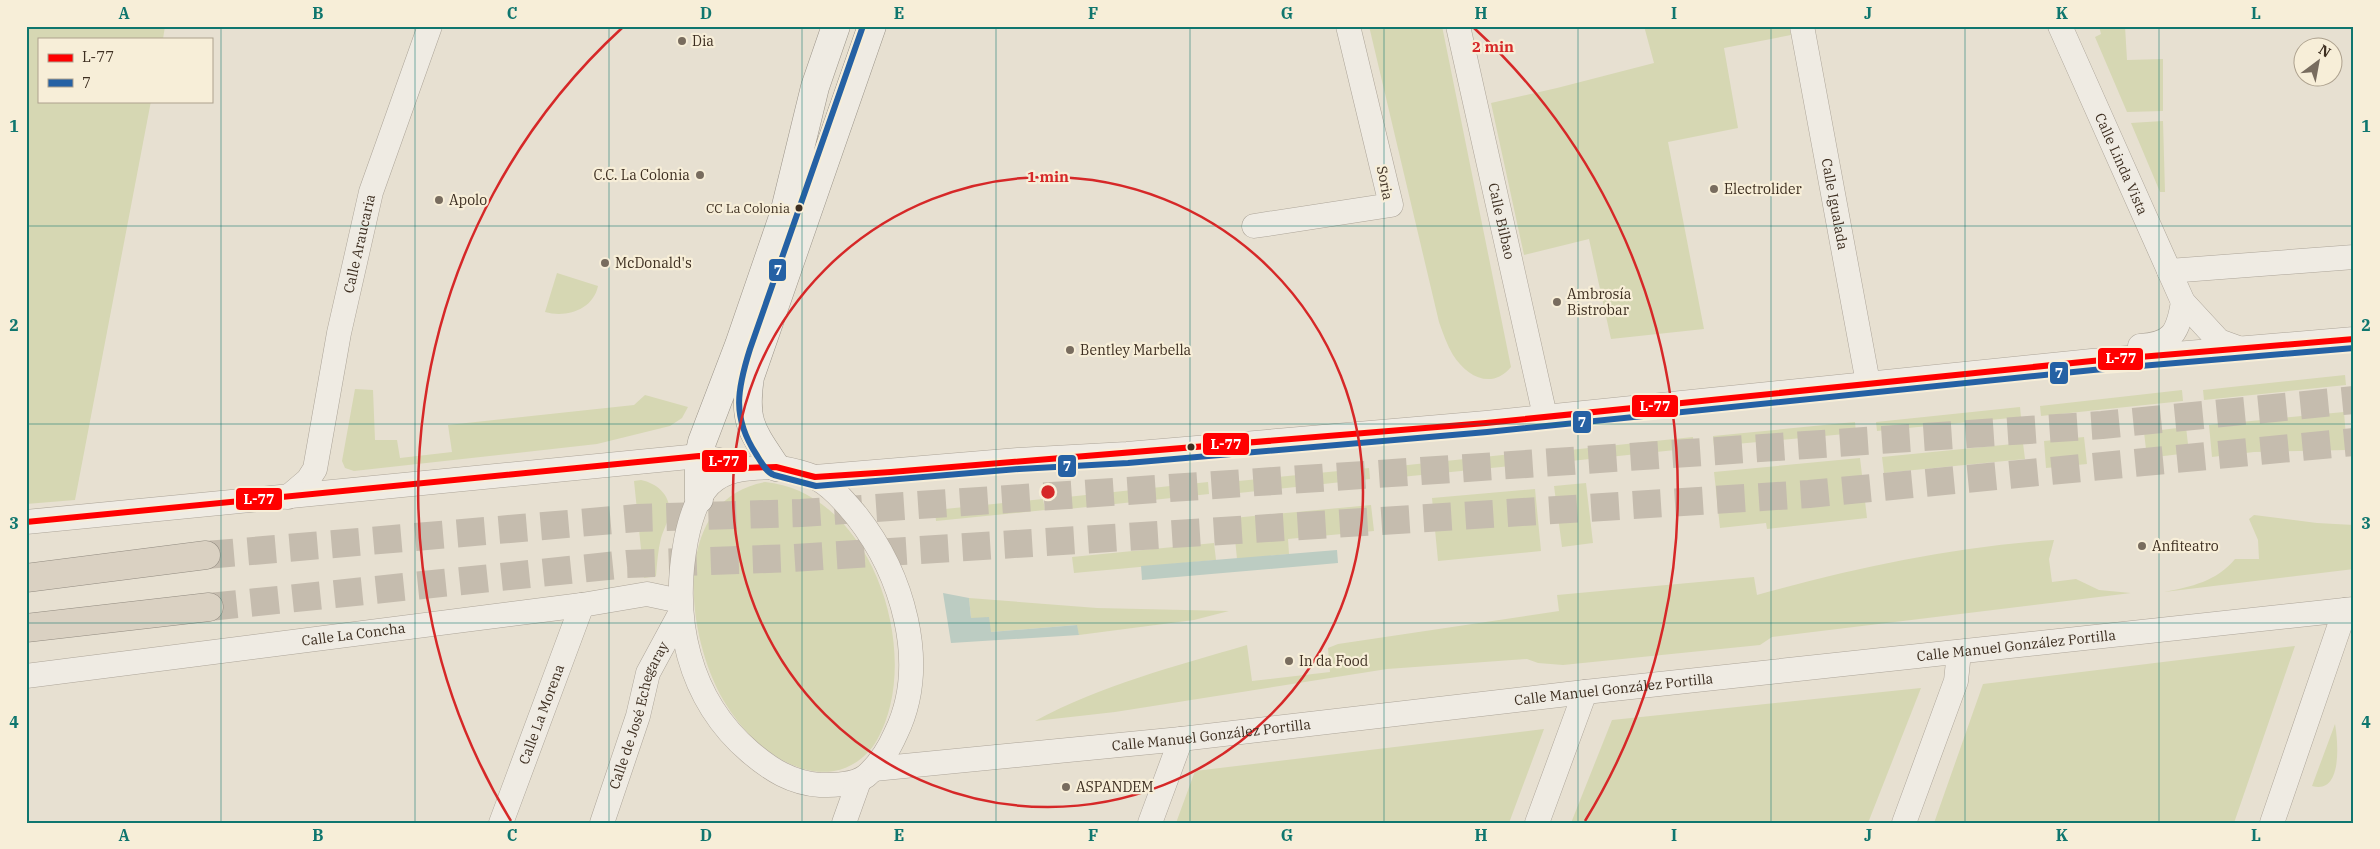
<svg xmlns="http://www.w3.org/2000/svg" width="2380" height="849" viewBox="0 0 2380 849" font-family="'IBM Plex Serif',serif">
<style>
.green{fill:#d6d7b3}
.water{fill:#bcccc2}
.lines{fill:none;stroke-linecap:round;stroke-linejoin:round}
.highway-tunnel{stroke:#c5bcae;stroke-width:28;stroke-dasharray:28 14;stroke-linecap:butt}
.street-casing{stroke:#ada599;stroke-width:25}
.secondary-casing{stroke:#9c958a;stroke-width:29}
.highway-casing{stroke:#928b80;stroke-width:29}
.street{stroke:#efebe3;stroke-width:24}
.secondary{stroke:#efebe3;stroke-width:28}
.highway{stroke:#dad1c2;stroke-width:28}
.bus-1-casing{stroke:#f7eed8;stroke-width:10}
.bus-2-casing{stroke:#f7eed8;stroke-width:10}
.bus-1{stroke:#f00;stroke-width:6}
.bus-2{stroke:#2561a4;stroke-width:6}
.grid{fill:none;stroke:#0f766e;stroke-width:1;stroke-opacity:0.55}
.ring{fill:none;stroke:#d62828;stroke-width:2.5}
.poi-dot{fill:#786c5e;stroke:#f7eed8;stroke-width:2}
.bus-dot{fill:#3d2e20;stroke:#f7eed8;stroke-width:2}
.labels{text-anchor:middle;stroke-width:4.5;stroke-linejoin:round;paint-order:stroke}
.bus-label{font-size:13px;fill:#3d2e20;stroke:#f7eed8;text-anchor:end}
.poi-label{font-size:14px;fill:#3d2e20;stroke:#f7eed8;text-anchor:start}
.street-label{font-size:14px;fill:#3d2e20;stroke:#f7eed8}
.centre{fill:#d62828;stroke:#f7eed8;stroke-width:2.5}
.ring-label{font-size:15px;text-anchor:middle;font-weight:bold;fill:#d62828;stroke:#f7eed8;stroke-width:4.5;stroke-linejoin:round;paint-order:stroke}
.line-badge{stroke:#f7eed8;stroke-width:2}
.badge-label{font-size:14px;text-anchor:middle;font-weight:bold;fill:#fff}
.neatline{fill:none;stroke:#0f766e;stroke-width:2}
.grid-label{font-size:16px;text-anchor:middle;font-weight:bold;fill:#0f766e}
</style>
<rect width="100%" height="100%" fill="#e7e0d1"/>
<path class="green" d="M 26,26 L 165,26 L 163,39 L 39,39 L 39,101 L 151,101 L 75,500 L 26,504 Z
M 1369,26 L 1442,26 L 1511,367 C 1492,390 1467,377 1453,355 C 1447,345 1443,333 1439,322 Z
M 1644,26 L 1789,26 L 1791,35 L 1724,48 L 1738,128 L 1668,142 L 1704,329 L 1611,339 L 1589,239 L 1524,255 L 1491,103 L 1557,88 L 1654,63 Z
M 2099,26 L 2125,26 L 2127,60 L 2163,59 L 2163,111 L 2127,112 L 2095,37 L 2101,34 Z
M 2163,121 L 2165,192 L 2160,192 L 2131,123 Z
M 557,273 L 598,286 C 593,310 566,318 545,312 Z
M 2345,375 L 2346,385 L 2204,400 L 2203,390 Z
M 355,389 L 373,390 L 375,440 L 397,440 L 400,458 L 452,452 L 448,425 L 634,405 L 645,395 L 688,407 L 682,418 L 670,426 L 597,444 L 354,471 L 345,468 L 342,461 Z
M 2182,390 L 2183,401 L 2041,416 L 2040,406 Z
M 2020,407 L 2021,417 L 1877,431 L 1876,422 Z
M 2344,412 L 2347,450 L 2254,452 L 2212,457 L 2209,425 Z
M 1855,422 L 1856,433 L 1714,446 L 1713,436 Z
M 2186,427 L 2189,453 L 2147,458 L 2144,432 Z
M 1693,437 L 1694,448 L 1552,463 L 1551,452 Z
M 2084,437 L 2087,464 L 2046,468 L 2044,441 Z
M 2023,443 L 2025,459 L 1884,473 L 1882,457 Z
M 1530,452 L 1532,464 L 1391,478 L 1389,467 Z
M 1860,458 L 1867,518 L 1767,529 L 1766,523 L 1720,528 L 1714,472 Z
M 1369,468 L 1370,479 L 1229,494 L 1228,482 Z
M 641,480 C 660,484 674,499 668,519 C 666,526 663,531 661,538 C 658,550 657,563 656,576 L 644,578 L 634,481 Z
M 765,482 C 872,492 925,655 877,740 C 868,756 852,768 834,771 C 815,774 799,769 782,760 C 759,747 741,728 727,706 C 686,643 667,500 765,482 Z
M 1208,482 L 1209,494 L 1068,509 L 1067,497 Z
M 1586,483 L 1593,543 L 1562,547 L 1554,486 Z
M 1535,489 L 1541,551 L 1438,561 L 1432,498 Z
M 1043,499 L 1045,510 L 936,521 L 935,510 Z
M 1371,505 L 1374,531 L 1288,539 L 1289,554 L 1237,559 L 1233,518 Z
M 2254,515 L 2317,523 L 2354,525 L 2354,569 L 2164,592 C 2191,587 2217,581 2235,559 L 2259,559 L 2258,540 L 2249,519 Z
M 2054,540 L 2049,559 L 2052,582 L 2076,579 L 2099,590 L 2131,593 L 1772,637 L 1760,645 L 1563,665 L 1538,663 L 1527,659 L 1387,669 L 1115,712 L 1035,721 C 1101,685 1176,666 1247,645 L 1252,681 L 1330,672 L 1328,648 L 1338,644 L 1559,611 L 1557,595 L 1754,577 L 1757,595 C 1854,568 1952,547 2054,540 Z
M 1214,543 L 1216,560 L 1074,573 L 1072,557 Z
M 969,598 L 1097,608 L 1229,611 L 1194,620 L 1079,635 L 1076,625 L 991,632 L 971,618 Z
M 2295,646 L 2234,823 L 1934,823 L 1983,684 Z
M 1921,688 L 1868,823 L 1571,823 L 1612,720 Z
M 2335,724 C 2338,741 2343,795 2312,786 Z
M 1544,729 L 1509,823 L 1176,823 L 1195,771 Z"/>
<path class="water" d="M 1337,550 L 1338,563 L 1142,580 L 1141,566 Z
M 943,593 L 969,598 L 971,618 L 989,617 L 991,632 L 1077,625 L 1079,635 L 951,643 Z"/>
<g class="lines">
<path class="highway-tunnel" d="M 206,555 L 637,518 L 801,513 L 2102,425 L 2354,400
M 209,607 L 627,564 L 793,558 L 1809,494 L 2354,442"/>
<g class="street-casing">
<g id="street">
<path id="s1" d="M 1458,26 L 1545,416"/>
<path id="s2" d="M 1802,26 L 1868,383"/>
<path id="s3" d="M 2060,26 L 2183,302 L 2219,341 L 2241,349"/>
<path d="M 1254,226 L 1391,205 L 1348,26"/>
<path d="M 2169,271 L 2354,257"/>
<path d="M 2140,346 C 2173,344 2178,332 2183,302"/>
<path d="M 776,467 C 788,469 803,472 814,477 C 830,484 845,502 856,515 C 902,573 930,663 896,733 C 889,749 880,764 866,776 C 854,785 835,785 820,785 C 792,783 771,770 750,752 C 688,699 671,619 686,540 C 690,520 698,491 716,479 C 734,467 756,468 776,467 Z"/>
<path d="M 815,477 L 1018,460 L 1127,454 L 1486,423 L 2092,361 L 2354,339"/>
<path id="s4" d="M 288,497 L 308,480 L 315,469 L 339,333 L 371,192 L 430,26"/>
<path d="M 26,522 L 699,456 L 729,462 L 743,468"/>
<path id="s5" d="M 26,676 L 582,605 L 647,594 L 680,601"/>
<path id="s6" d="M 874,769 L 1181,739 L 1585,692 L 2354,609"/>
<path id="s7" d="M 501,823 L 582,605"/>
<path id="s8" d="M 602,823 L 638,716 L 648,673 L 681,612"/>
<path d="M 844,823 L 859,781"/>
<path d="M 1150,823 L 1181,739"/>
<path d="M 1537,823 L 1585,692"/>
<path d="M 1904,823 L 1956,681 L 1959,652"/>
<path d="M 2272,823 L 2345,610"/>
</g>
</g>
<g class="secondary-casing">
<path id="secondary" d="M 776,467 C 752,431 743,422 750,377 L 872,26
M 699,499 L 699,456 L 702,442 L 739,345 L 784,214 L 815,87 L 836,26"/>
</g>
<g class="highway-casing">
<path id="highway" d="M 26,578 L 206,555
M 26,628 L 209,607"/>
</g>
<use href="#street" class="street"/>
<use href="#secondary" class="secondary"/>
<use href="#highway" class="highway"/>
<g class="bus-1-casing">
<path id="bus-1" d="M 26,522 L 699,456 L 729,462 L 743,468 L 776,467 L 815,477 L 891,472 L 1486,423 L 2092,361 L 2354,339"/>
</g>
<g class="bus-2-casing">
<path id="bus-2" d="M 863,26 L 750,349 C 737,390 732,417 756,454 C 761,462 766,472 774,475 L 816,486 L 1019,469 L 1128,463 L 1487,432 L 2093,370 L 2354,348"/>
</g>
<use href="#bus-1" class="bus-1"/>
<use href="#bus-2" class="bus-2"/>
</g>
<path class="grid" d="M 221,26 L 221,823M 415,26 L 415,823M 609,26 L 609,823M 802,26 L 802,823M 996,26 L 996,823M 1190,26 L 1190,823M 1384,26 L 1384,823M 1578,26 L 1578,823M 1771,26 L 1771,823M 1965,26 L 1965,823M 2159,26 L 2159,823M 26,226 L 2354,226M 26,424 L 2354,424M 26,623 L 2354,623"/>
<g class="ring">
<circle cx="1048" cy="492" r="315"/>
<path d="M511 821A630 630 0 0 1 622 28M1474 28A630 630 0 0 1 1585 821"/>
</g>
<g class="poi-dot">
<circle cx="682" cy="41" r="5"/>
<circle cx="700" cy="175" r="5"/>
<circle cx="1714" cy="189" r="5"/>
<circle cx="439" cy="200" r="5"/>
<circle cx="605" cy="263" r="5"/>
<circle cx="1557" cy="302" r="5"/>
<circle cx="1070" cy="350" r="5"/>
<circle cx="2142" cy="546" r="5"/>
<circle cx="1289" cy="661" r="5"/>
<circle cx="1066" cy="787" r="5"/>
</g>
<g class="bus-dot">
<circle cx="799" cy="208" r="4.5"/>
<circle cx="1191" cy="447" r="4.5"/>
</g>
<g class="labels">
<g class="bus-label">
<text x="790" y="213">CC La Colonia</text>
</g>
<g class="poi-label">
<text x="692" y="46">Dia</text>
<text x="690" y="180" text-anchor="end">C.C. La Colonia</text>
<text x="1724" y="194">Electrolider</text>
<text x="449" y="205">Apolo</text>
<text x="615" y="268">McDonald's</text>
<text x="1567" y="299">Ambrosía<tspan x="1567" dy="16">Bistrobar</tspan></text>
<text x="1080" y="355">Bentley Marbella</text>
<text x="2152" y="551">Anfiteatro</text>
<text x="1299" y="666">In da Food</text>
<text x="1076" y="792">ASPANDEM</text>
</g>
<g class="street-label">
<text dy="5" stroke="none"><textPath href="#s3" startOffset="151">Calle Linda Vista</textPath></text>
<text transform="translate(1385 183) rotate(79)" y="5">Soria</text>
<text dy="5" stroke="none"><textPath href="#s2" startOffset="181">Calle Igualada</textPath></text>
<text dy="5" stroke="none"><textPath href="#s1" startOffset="200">Calle Bilbao</textPath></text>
<text dy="5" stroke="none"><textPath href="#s4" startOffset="269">Calle Araucaria</textPath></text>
<text dy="5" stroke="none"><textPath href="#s5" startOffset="330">Calle La Concha</textPath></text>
<text dy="5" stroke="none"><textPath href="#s6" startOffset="1149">Calle Manuel González Portilla</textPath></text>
<text dy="5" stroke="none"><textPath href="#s6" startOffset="744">Calle Manuel González Portilla</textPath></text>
<text dy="5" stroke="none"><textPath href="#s7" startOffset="116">Calle La Morena</textPath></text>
<text dy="5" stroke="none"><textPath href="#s8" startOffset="114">Calle de José Echegaray</textPath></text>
<text dy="5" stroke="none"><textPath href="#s6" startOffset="339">Calle Manuel González Portilla</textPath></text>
</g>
</g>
<circle cx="1048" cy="492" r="8" class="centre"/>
<g class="ring-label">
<text x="1493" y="52">2 min</text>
<text x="1048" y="182">1 min</text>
</g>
<g class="line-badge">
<rect x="768" y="258" width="19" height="24" rx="5" fill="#2561a4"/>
<rect x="2097" y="347" width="47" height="24" rx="5" fill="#f00"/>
<rect x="2049" y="361" width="20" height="24" rx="5" fill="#2561a4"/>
<rect x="1631" y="394" width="48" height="24" rx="5" fill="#f00"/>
<rect x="1572" y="410" width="20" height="24" rx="5" fill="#2561a4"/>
<rect x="1202" y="432" width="48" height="24" rx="5" fill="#f00"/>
<rect x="701" y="449" width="47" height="24" rx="5" fill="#f00"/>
<rect x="1057" y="454" width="20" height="24" rx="5" fill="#2561a4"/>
<rect x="235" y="487" width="48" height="24" rx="5" fill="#f00"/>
</g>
<g class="badge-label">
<text x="778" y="275">7</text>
<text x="2121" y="363">L-77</text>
<text x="2059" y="378">7</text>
<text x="1655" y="411">L-77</text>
<text x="1582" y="427">7</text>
<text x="1226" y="449">L-77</text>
<text x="724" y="466">L-77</text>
<text x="1067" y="471">7</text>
<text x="259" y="504">L-77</text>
</g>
<rect width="2380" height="849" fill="none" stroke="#f7eed8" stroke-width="55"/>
<rect x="38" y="38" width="175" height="65" fill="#f7eed8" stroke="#ada18e"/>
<rect x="48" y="54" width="25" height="8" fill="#ff0000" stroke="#ada18e"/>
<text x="82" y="62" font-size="15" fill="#3d2e20">L-77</text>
<rect x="48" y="79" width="25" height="8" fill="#2561a4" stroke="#ada18e"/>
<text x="82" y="88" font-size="15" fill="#3d2e20">7</text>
<g transform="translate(2318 62) rotate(32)"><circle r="24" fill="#f7eed8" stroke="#ada18e"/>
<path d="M0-4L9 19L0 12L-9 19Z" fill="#786c5e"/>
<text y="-8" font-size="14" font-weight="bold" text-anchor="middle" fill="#3d2e20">N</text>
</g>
<rect x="28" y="28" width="2324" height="794" class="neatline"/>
<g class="grid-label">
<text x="124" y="19">A</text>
<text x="318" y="19">B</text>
<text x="512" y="19">C</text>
<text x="706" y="19">D</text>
<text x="899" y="19">E</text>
<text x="1093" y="19">F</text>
<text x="1287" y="19">G</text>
<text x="1481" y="19">H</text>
<text x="1674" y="19">I</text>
<text x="1868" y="19">J</text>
<text x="2062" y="19">K</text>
<text x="2256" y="19">L</text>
<text x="14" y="132">1</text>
<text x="2366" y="132">1</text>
<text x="14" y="331">2</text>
<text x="2366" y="331">2</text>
<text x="14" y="529">3</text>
<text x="2366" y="529">3</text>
<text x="14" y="728">4</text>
<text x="2366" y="728">4</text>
<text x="124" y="841">A</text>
<text x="318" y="841">B</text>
<text x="512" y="841">C</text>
<text x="706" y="841">D</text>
<text x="899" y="841">E</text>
<text x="1093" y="841">F</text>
<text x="1287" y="841">G</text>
<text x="1481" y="841">H</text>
<text x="1674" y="841">I</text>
<text x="1868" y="841">J</text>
<text x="2062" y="841">K</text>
<text x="2256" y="841">L</text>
</g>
</svg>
